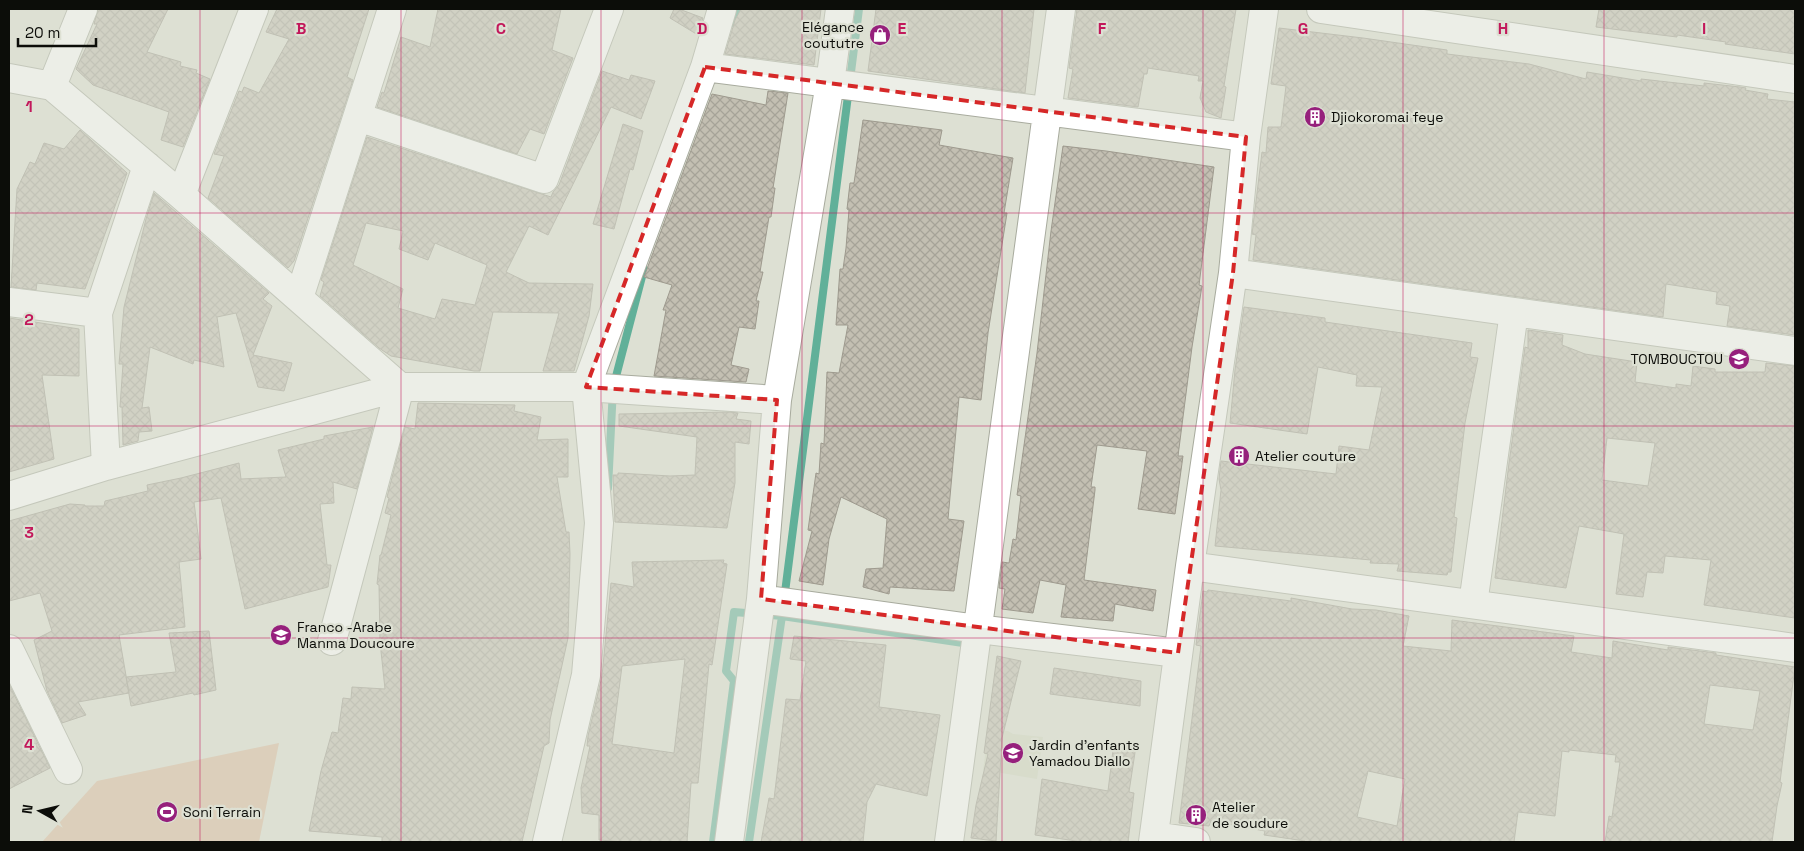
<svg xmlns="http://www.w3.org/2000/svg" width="1804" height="851" viewBox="0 0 1804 851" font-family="'Space Grotesk',sans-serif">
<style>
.built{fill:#d2d7c2}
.pitch{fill:#dbba9e}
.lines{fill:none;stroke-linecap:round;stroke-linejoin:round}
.stream{stroke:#61b099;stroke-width:8}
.building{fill:url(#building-cross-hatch);stroke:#9e9a8e;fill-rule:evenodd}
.minor-casing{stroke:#a8ab9e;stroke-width:30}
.minor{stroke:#fff;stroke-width:28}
.marked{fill:none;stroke:#d62828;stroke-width:4;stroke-dasharray:10 6;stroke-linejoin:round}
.grid{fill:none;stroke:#c2185b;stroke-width:1;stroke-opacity:0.55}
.labels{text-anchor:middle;stroke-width:4.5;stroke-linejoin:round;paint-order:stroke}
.poi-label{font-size:14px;fill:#0c0d09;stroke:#dde0d3;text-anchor:start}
.grid-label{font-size:16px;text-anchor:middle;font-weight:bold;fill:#c2185b;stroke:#dde0d3;stroke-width:4.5;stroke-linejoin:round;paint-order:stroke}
</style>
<defs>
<pattern id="building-cross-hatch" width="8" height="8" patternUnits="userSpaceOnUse" patternTransform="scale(1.25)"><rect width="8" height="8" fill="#c3bfb2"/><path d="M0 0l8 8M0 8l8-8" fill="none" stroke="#a6a398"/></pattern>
</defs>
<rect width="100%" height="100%" fill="#dde0d3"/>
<path class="built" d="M 989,729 L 1008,731 L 1013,734 L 1043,737 L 1037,779 L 983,770 Z"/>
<path class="pitch" d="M 279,743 L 259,842 L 42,842 L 97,781 Z"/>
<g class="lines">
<path class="stream" d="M 731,23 L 738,9
M 608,488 L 613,388 L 644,269
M 713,842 L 734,681 L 726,671 L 734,612 L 782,616 L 963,643
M 749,842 L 782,616 L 859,9"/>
</g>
<path class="building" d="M 98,9 L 168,9 L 147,52 L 181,62 L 180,66 L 197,70 L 196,73 L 210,79 L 183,147 L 161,140 L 169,112 L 93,85 L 76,69 L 97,24 L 94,24 Z
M 277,9 L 369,9 L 347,77 L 353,80 L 294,261 L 288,268 L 208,198 L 224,156 L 214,154 L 239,91 L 242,92 L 244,87 L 259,93 L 289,39 L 266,32 Z
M 438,9 L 561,9 L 552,50 L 573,58 L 544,134 L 530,129 L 517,154 L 377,107 L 382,92 L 384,93 L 401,37 L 430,47 Z
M 674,9 L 679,9 L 703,18 L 698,35 L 670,18 Z
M 741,9 L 821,9 L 814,65 L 725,54 L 735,20 Z
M 876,9 L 1034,9 L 1025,93 L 868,71 Z
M 1077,9 L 1236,9 L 1224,86 L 1226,87 L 1221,118 L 1206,112 L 1200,98 L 1203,81 L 1198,81 L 1199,76 L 1148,68 L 1147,74 L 1144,74 L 1138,107 L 1068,98 L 1073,69 L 1069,68 Z
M 1599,9 L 1795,9 L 1795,54 L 1725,44 L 1726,42 L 1677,35 L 1677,37 L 1596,27 Z
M 1279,28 L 1363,38 L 1447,50 L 1447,54 L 1529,64 L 1586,79 L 1587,72 L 1641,81 L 1641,79 L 1704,86 L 1704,83 L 1740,87 L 1746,88 L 1745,90 L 1768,94 L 1767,99 L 1795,102 L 1795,335 L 1727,326 L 1730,306 L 1716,304 L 1717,292 L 1666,284 L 1663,317 L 1253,260 L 1256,235 L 1252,234 L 1262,152 L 1266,153 L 1268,127 L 1281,127 L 1286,86 L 1271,84 Z
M 602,71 L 629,80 L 631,75 L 655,81 L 641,119 L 611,107 L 548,235 L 529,226 L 506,272 L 529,283 L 593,284 L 589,316 L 574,371 L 543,371 L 559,313 L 493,312 L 480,371 L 474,371 L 391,356 L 379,348 L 320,296 L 324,282 L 321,280 L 367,137 L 551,197 L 553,192 L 559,185 ZM 366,223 L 403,231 L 399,249 L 428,260 L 435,243 L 487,265 L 475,305 L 442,299 L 435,319 L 398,308 L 403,289 L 353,265 Z
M 768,91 L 788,93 L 773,188 L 775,188 L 771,217 L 769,217 L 760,272 L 763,272 L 756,301 L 759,301 L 755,329 L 739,327 L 731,365 L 749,369 L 746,382 L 654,376 L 666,310 L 663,310 L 672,285 L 644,277 L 712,94 L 766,105 Z
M 863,120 L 942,130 L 939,145 L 1013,158 L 1004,213 L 1007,213 L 988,333 L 981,400 L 959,397 L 948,519 L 964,521 L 954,591 L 890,587 L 889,594 L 863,587 L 866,569 L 883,568 L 887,519 L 841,497 L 829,539 L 823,585 L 799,581 L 812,531 L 808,530 L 816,473 L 819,474 L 821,443 L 824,444 L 827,372 L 839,373 L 848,325 L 836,325 L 840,269 L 843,269 L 846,248 L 849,210 L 847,209 L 850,183 L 854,183 Z
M 623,124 L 643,131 L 633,170 L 630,169 L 614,229 L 593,224 Z
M 80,130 L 127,173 L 85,289 L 37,283 L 36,290 L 11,287 L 17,189 L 30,162 L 35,164 L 44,143 L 64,149 Z
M 1063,146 L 1106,151 L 1214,167 L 1199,285 L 1202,286 L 1192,347 L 1178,456 L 1183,456 L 1175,514 L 1138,509 L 1147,451 L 1097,445 L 1091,487 L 1095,487 L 1095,490 L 1084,580 L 1156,590 L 1153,611 L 1115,604 L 1113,621 L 1061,617 L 1066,585 L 1040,580 L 1033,613 L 1002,609 L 1005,589 L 999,588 L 1002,562 L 1009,563 L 1013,539 L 1016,540 L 1021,496 L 1017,495 L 1037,353 L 1051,231 Z
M 154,193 L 269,293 L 263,299 L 272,306 L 253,355 L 292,363 L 284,391 L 258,387 L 236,313 L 217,317 L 224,367 L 194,360 L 193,364 L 150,347 L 142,408 L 149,407 L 152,431 L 139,432 L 138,441 L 123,445 L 122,407 L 120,407 L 123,364 L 119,364 L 124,307 L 146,219 Z
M 1244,307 L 1325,318 L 1325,322 L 1472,343 L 1470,357 L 1478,358 L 1465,423 L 1454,517 L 1457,518 L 1451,572 L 1448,572 L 1447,575 L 1397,571 L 1399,564 L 1370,563 L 1371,560 L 1215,546 L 1221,490 L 1219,479 L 1221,461 L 1336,474 L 1339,446 L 1369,450 L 1382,387 L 1356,386 L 1357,375 L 1318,367 L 1307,434 L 1230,423 L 1235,370 Z
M 9,318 L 79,329 L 79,376 L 42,375 L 54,459 L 9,472 Z
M 1528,330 L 1563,335 L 1562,345 L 1585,354 L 1637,362 L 1635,382 L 1676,388 L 1676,384 L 1691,386 L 1693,366 L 1715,369 L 1715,372 L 1765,372 L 1766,363 L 1795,366 L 1795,618 L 1704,605 L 1711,560 L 1665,556 L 1663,573 L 1647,572 L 1643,597 L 1616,594 L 1624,534 L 1579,526 L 1566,588 L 1495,578 L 1509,463 L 1525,347 L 1528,348 ZM 1607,438 L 1655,443 L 1648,486 L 1602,480 Z
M 418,403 L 515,405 L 514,411 L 541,417 L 537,440 L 568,439 L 568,477 L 557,477 L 566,532 L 569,532 L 570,554 L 568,638 L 550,720 L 549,743 L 544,746 L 522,842 L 382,842 L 382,837 L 309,831 L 321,771 L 332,732 L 338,733 L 343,698 L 351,699 L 352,687 L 385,689 L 380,642 L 379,585 L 377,584 L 380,555 L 381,555 L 391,515 L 385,513 L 389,498 L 387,497 L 405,427 L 415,429 Z
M 730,412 L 738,413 L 736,419 L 751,421 L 749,444 L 735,442 L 735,483 L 727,528 L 615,522 L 613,475 L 618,475 L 618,473 L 670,476 L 695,475 L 697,437 L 619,426 L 619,414 Z
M 373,427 L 357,489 L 333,482 L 334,503 L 320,504 L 327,565 L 331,565 L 328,587 L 245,609 L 221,498 L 194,502 L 201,559 L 179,562 L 185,627 L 119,635 L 129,693 L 78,702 L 86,715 L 62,723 L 47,691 L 34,640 L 52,631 L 40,593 L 9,601 L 9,521 L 70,504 L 85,505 L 85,506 L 104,506 L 105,501 L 148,491 L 147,485 L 181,478 L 239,463 L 241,479 L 286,477 L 278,450 L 324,439 L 324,436 Z
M 724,560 L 723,563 L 727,564 L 712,665 L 709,664 L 698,783 L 691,783 L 687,842 L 625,842 L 599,840 L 599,815 L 582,813 L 581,788 L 590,746 L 587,746 L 588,736 L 602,676 L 611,583 L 634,587 L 632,562 ZM 685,659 L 674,753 L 612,744 L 622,666 Z
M 1208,590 L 1291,601 L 1291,598 L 1352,609 L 1376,610 L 1409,616 L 1403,646 L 1451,651 L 1452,620 L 1574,636 L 1571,652 L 1612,658 L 1613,641 L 1668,650 L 1668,647 L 1716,653 L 1716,655 L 1795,667 L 1782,766 L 1780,782 L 1782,783 L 1777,806 L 1772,842 L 1605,842 L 1609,816 L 1612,817 L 1620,762 L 1615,762 L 1616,755 L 1569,750 L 1569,752 L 1562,751 L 1555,816 L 1518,812 L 1514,842 L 1305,842 L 1305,841 L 1264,835 L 1265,831 L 1211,821 L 1209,826 L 1179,823 L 1201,646 L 1196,645 L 1203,591 L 1207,592 ZM 1710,685 L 1760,691 L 1753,730 L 1704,724 ZM 1368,771 L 1405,779 L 1397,826 L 1357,817 Z
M 209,631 L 216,690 L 194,695 L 193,693 L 131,706 L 126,677 L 176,672 L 169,633 Z
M 794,636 L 886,645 L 879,707 L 940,715 L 927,796 L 876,784 L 867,802 L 863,842 L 761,842 L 769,798 L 774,799 L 786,699 L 800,700 L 806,661 L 790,659 Z
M 997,656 L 1021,661 L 1002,738 L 996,841 L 971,838 L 976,805 L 988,754 L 984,753 Z
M 1054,668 L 1141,681 L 1140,706 L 1050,694 Z
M 9,684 L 50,768 L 9,789 Z
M 1114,742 L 1136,746 L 1129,792 L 1134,793 L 1128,842 L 1083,842 L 1035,835 L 1042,779 L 1108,791 Z"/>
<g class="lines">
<g class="minor-casing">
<path id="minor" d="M 1321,9 L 1795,79
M 705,67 L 1246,137
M 9,78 L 52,86 L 181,195 L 400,387 L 332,641
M 52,86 L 83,9
M 358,117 L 544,179 L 609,9
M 181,195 L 254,9
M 1233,273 L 1795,351
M 299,298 L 392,9
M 9,302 L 98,313
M 106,466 L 98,313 L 147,166
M 9,496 L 106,466 L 400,387 L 586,387 L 777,400
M 1190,566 L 1795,648
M 761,599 L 978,629 L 1178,653
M 1473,604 L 1514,312
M 9,649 L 68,770
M 1154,836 L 1196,842
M 547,842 L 586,675 L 599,523 L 586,387 L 705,67 L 722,9
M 729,842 L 761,599 L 777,400 L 830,83 L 840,9
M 949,842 L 1061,9
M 1153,842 L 1190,566 L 1233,273 L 1246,137 L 1264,9"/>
</g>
<use href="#minor" class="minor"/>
</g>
<path d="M0 0H1804V851H0ZM 705,67 L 1246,137 L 1233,273 L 1178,653 L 761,599 L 777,400 L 586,387 Z" fill="#dde0d3" fill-opacity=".55" fill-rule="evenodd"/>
<path class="marked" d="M 705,67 L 1246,137 L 1233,273 L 1178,653 L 761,599 L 777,400 L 586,387 Z"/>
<path class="grid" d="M 200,9 L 200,842M 401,9 L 401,842M 601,9 L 601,842M 802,9 L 802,842M 1002,9 L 1002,842M 1203,9 L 1203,842M 1403,9 L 1403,842M 1604,9 L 1604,842M 9,213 L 1795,213M 9,426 L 1795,426M 9,638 L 1795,638"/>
<defs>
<g id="shop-disc" transform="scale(1.125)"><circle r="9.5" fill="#96207c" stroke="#dde0d3"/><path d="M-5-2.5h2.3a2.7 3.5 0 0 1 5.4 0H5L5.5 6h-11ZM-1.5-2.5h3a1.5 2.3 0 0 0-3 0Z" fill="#fff"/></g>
<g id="building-disc" transform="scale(1.125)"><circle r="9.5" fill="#96207c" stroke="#dde0d3"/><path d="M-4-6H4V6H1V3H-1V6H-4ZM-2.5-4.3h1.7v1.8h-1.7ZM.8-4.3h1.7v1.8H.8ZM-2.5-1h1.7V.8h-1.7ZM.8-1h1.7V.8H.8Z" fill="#fff"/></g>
<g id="school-disc" transform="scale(1.125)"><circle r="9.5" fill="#96207c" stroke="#dde0d3"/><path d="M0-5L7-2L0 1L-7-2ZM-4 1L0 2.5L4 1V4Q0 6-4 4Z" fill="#fff"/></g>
<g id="stadium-disc" transform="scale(1.125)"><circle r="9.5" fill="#96207c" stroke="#dde0d3"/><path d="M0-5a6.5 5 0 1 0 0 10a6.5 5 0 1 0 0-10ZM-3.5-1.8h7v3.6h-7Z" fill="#fff"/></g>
</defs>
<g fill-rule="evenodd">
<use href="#shop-disc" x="880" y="35"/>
<use href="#building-disc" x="1315" y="117"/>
<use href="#school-disc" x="1739" y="359"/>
<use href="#building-disc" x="1239" y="456"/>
<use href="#school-disc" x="281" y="635"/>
<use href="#school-disc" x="1013" y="753"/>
<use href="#stadium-disc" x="167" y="812"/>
<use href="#building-disc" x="1196" y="815"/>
</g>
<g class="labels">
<g class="poi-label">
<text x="864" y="32" text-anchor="end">Elégance<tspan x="864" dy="16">coututre</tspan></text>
<text x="1331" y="122">Djiokoromai feye</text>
<text x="1723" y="364" text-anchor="end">TOMBOUCTOU</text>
<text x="1255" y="461">Atelier couture</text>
<text x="297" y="632">Franco -Arabe<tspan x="297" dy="16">Manma Doucoure</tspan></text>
<text x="1029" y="750">Jardin d'enfants<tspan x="1029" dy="16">Yamadou Diallo</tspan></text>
<text x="1212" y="812">Atelier<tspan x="1212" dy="16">de soudure</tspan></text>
<text x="183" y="817">Soni Terrain</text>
</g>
</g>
<g class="grid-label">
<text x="301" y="34">B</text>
<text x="501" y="34">C</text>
<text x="702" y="34">D</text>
<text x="902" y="34">E</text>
<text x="1102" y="34">F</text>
<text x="1303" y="34">G</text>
<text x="1503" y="34">H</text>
<text x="1704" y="34">I</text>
<text x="29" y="112">1</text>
<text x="29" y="325">2</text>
<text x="29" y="538">3</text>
<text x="29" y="750">4</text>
</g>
<rect width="1804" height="851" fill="none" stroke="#0c0d09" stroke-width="20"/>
<g transform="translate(40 811) rotate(278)" stroke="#dde0d3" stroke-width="4" paint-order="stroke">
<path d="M0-4L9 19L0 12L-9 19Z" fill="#0c0d09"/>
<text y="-8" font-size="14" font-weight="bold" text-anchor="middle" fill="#0c0d09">N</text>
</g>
<path d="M18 38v8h78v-8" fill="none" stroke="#0c0d09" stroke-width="2.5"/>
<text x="25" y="38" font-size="15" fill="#0c0d09" stroke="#dde0d3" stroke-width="4" paint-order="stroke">20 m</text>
</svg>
